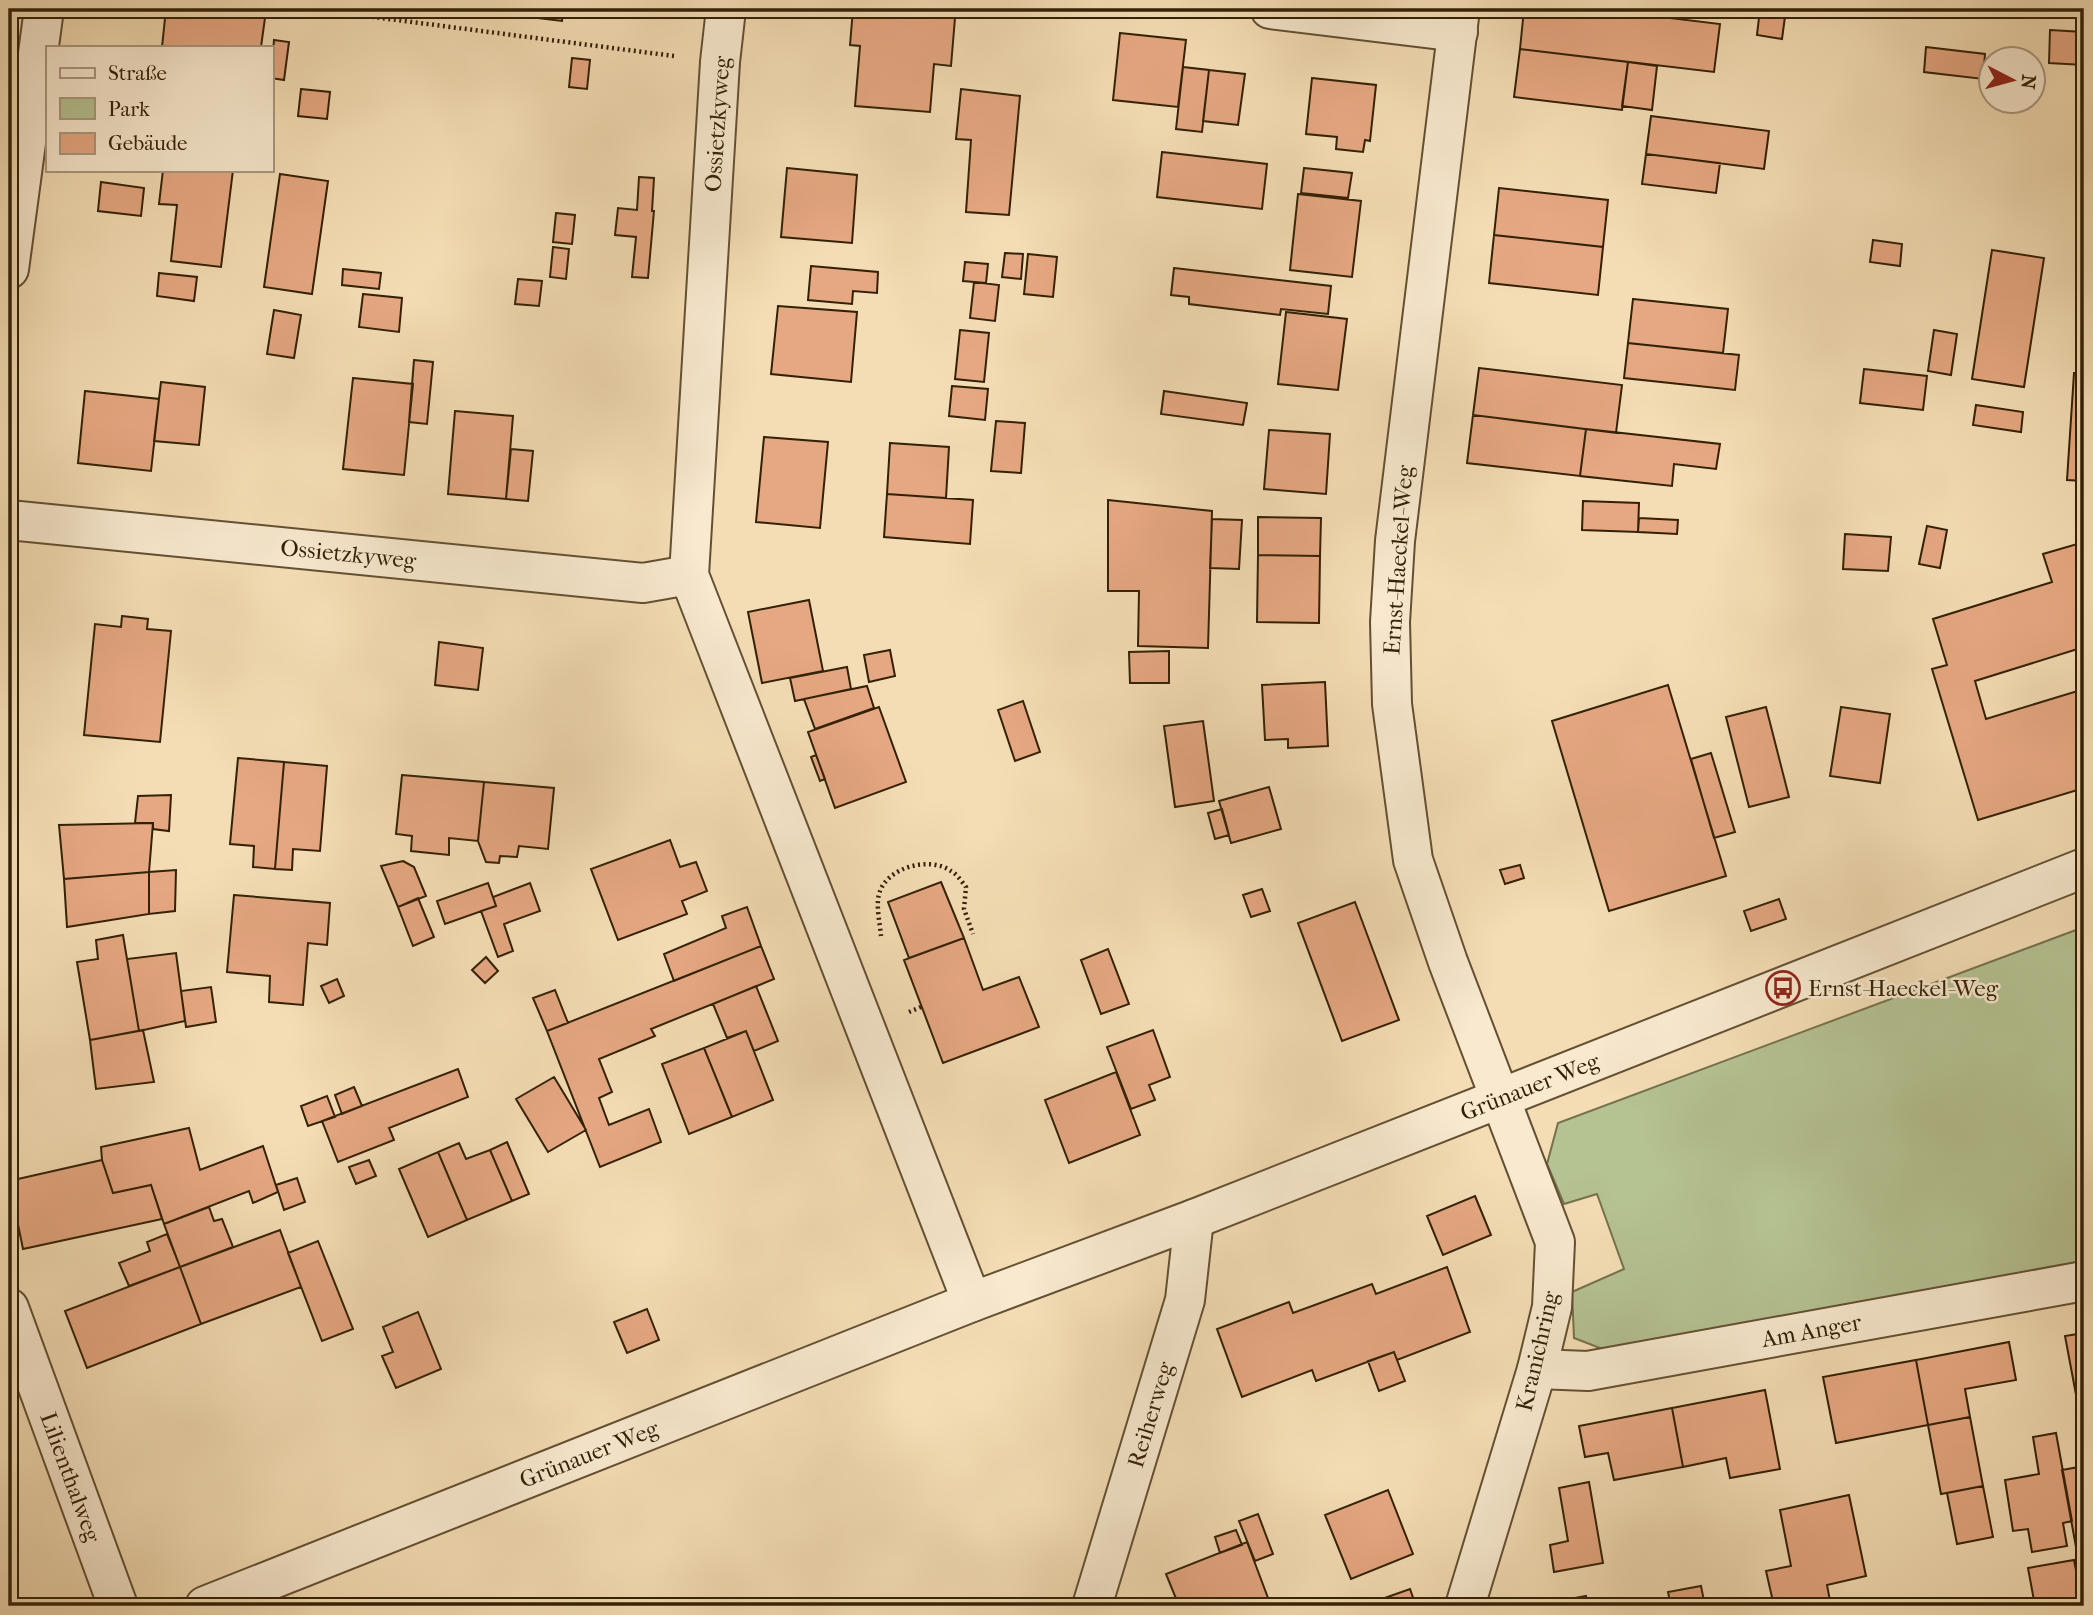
<svg xmlns="http://www.w3.org/2000/svg" width="2093" height="1615" viewBox="0 0 2093 1615" font-family="'IM FELL French Canon',serif">
<style>
.green{fill:#b5c292;stroke:#74724c;stroke-width:2}
.building{fill:#e6a882;stroke:#332106;stroke-width:2}
.lines{fill:none;stroke-linecap:round;stroke-linejoin:round}
.street-casing{stroke:#635032;stroke-width:42}
.path{stroke:#332106;stroke-width:4.5;stroke-dasharray:2 3.5;stroke-linecap:butt}
.street{stroke:#f8e9cf;stroke-width:38}
.labels{text-anchor:middle;stroke-width:5;stroke-linejoin:round;paint-order:stroke}
.street-label{font-size:23px;fill:#332106;stroke:#f8e9cf}
.poi-label{font-size:23px;fill:#332106;stroke:#f8e9cf;text-anchor:start}
</style>
<rect width="100%" height="100%" fill="#f4ddb5"/>
<filter id="stains"><feTurbulence type="fractalNoise" baseFrequency=".00286" numOctaves="4"/><feColorMatrix values="0 0 0 0 .2 0 0 0 0 .09 0 0 0 0 .02 0 0 0 .5 -.17"/></filter>
<radialGradient id="worn" r=".72"><stop offset=".6" stop-color="#630" stop-opacity="0"/><stop offset="1" stop-color="#630" stop-opacity=".3"/></radialGradient>
<path class="green" d="M 2084,927 L 2084,1265 L 1605,1350 L 1574,1338 L 1572,1292 L 1624,1269 L 1597,1194 L 1564,1204 L 1547,1164 L 1558,1123 Z"/>
<path class="building" d="M 166,9 L 186,9 L 265,18 L 261,47 L 162,47 Z
M 512,9 L 563,9 L 562,21 L 511,15 Z
M 853,9 L 955,18 L 951,66 L 934,64 L 930,112 L 855,106 L 860,46 L 850,45 Z
M 1524,9 L 1596,9 L 1720,24 L 1714,72 L 1520,49 Z
M 1760,9 L 1786,9 L 1782,39 L 1757,35 Z
M 2050,30 L 2084,32 L 2084,65 L 2049,63 Z
M 1120,33 L 1186,40 L 1178,107 L 1113,100 Z
M 274,40 L 289,42 L 284,80 L 271,78 Z
M 1926,47 L 1985,54 L 1983,79 L 1924,72 Z
M 1520,49 L 1628,62 L 1622,110 L 1514,97 Z
M 572,58 L 590,60 L 587,89 L 569,87 Z
M 1628,62 L 1657,66 L 1652,110 L 1622,106 Z
M 1183,67 L 1209,70 L 1202,132 L 1176,129 Z
M 1209,70 L 1245,74 L 1238,125 L 1203,121 Z
M 1312,78 L 1376,85 L 1370,141 L 1365,140 L 1363,152 L 1336,149 L 1337,137 L 1306,134 Z
M 301,89 L 330,92 L 327,119 L 298,116 Z
M 961,89 L 1020,96 L 1009,215 L 966,212 L 971,140 L 956,139 Z
M 1651,116 L 1769,131 L 1764,169 L 1646,154 Z
M 1162,152 L 1267,164 L 1262,209 L 1157,197 Z
M 1646,154 L 1720,163 L 1716,193 L 1642,184 Z
M 787,168 L 857,175 L 852,243 L 781,237 Z
M 1304,168 L 1352,173 L 1348,198 L 1301,193 Z
M 163,170 L 233,170 L 221,267 L 171,261 L 177,205 L 159,204 Z
M 280,174 L 328,181 L 312,294 L 264,287 Z
M 639,177 L 654,178 L 652,211 L 654,211 L 648,278 L 632,277 L 636,237 L 615,235 L 618,208 L 637,210 Z
M 101,182 L 144,188 L 141,216 L 98,211 Z
M 1499,188 L 1608,200 L 1603,247 L 1494,235 Z
M 1298,194 L 1361,201 L 1352,277 L 1290,270 Z
M 556,213 L 575,215 L 572,244 L 553,242 Z
M 1494,235 L 1603,247 L 1598,295 L 1489,283 Z
M 1873,240 L 1902,244 L 1900,266 L 1870,262 Z
M 553,247 L 569,249 L 566,279 L 550,277 Z
M 1992,250 L 2044,258 L 2024,387 L 1972,379 Z
M 1005,253 L 1023,254 L 1021,279 L 1002,277 Z
M 1028,254 L 1057,257 L 1053,297 L 1024,294 Z
M 965,262 L 988,264 L 986,283 L 963,281 Z
M 811,266 L 878,272 L 877,293 L 853,291 L 852,304 L 808,300 Z
M 1174,268 L 1331,286 L 1328,314 L 1281,309 L 1280,315 L 1189,304 L 1189,297 L 1171,295 Z
M 343,269 L 381,273 L 379,289 L 342,285 Z
M 159,273 L 197,277 L 194,301 L 157,296 Z
M 518,279 L 542,281 L 539,306 L 515,304 Z
M 974,282 L 999,285 L 995,321 L 970,318 Z
M 363,294 L 402,298 L 399,332 L 359,327 Z
M 1633,299 L 1728,309 L 1723,353 L 1628,343 Z
M 778,306 L 857,312 L 851,382 L 771,374 Z
M 274,310 L 301,315 L 294,358 L 267,354 Z
M 1286,312 L 1347,319 L 1338,390 L 1278,384 Z
M 960,330 L 989,333 L 984,382 L 955,379 Z
M 1934,330 L 1957,334 L 1951,375 L 1928,371 Z
M 1628,343 L 1739,355 L 1735,390 L 1624,378 Z
M 414,360 L 433,362 L 427,424 L 409,422 Z
M 1479,368 L 1622,385 L 1616,433 L 1473,415 Z
M 1864,369 L 1927,376 L 1923,410 L 1860,403 Z
M 2074,373 L 2084,374 L 2084,481 L 2067,480 Z
M 353,378 L 413,384 L 404,475 L 343,469 Z
M 161,382 L 205,387 L 199,445 L 154,441 Z
M 952,386 L 988,389 L 985,420 L 949,416 Z
M 85,391 L 159,399 L 151,471 L 78,463 Z
M 1164,391 L 1247,403 L 1243,425 L 1161,414 Z
M 1976,405 L 2023,412 L 2021,432 L 1973,425 Z
M 455,411 L 513,416 L 506,499 L 448,494 Z
M 1473,415 L 1586,429 L 1580,476 L 1467,463 Z
M 996,421 L 1025,423 L 1021,473 L 991,471 Z
M 1586,429 L 1720,444 L 1716,469 L 1674,464 L 1672,486 L 1580,476 Z
M 1269,430 L 1330,434 L 1326,494 L 1264,489 Z
M 764,437 L 828,442 L 820,528 L 756,522 Z
M 890,443 L 949,447 L 946,498 L 887,494 Z
M 511,449 L 533,451 L 528,501 L 506,499 Z
M 887,494 L 973,500 L 970,544 L 884,537 Z
M 1108,500 L 1212,511 L 1208,648 L 1138,646 L 1139,591 L 1108,591 Z
M 1583,501 L 1639,503 L 1638,532 L 1582,530 Z
M 1258,517 L 1321,518 L 1320,556 L 1258,555 Z
M 1639,518 L 1678,520 L 1677,534 L 1638,532 Z
M 1212,519 L 1242,520 L 1239,569 L 1210,568 Z
M 1927,526 L 1947,530 L 1940,568 L 1919,564 Z
M 1845,534 L 1891,537 L 1888,571 L 1843,569 Z
M 2084,542 L 2084,647 L 1975,681 L 1986,719 L 2084,689 L 2084,788 L 1978,820 L 1932,669 L 1947,665 L 1933,619 L 2052,582 L 2043,554 Z
M 1258,555 L 1320,556 L 1319,623 L 1257,622 Z
M 809,600 L 823,671 L 762,683 L 748,612 Z
M 122,616 L 148,619 L 147,629 L 171,631 L 160,742 L 84,735 L 95,624 L 121,627 Z
M 439,642 L 483,648 L 478,690 L 435,685 Z
M 890,650 L 895,676 L 869,682 L 864,655 Z
M 1169,651 L 1169,683 L 1130,683 L 1129,652 Z
M 847,667 L 851,689 L 795,701 L 790,678 Z
M 1325,682 L 1328,746 L 1288,748 L 1288,739 L 1265,740 L 1262,685 Z
M 1668,685 L 1726,876 L 1609,911 L 1552,721 Z
M 867,686 L 874,708 L 815,729 L 804,699 Z
M 1023,701 L 1040,752 L 1015,761 L 998,710 Z
M 879,707 L 906,782 L 835,808 L 808,732 Z
M 1766,707 L 1789,797 L 1749,807 L 1726,717 Z
M 1841,707 L 1890,714 L 1880,783 L 1830,776 Z
M 1203,721 L 1214,801 L 1175,807 L 1164,726 Z
M 1711,753 L 1735,832 L 1714,838 L 1691,759 Z
M 816,755 L 825,779 L 820,781 L 811,757 Z
M 238,758 L 284,762 L 275,869 L 253,867 L 254,846 L 230,844 Z
M 284,762 L 327,766 L 320,851 L 293,849 L 292,870 L 275,869 Z
M 402,775 L 484,782 L 478,841 L 449,838 L 449,855 L 411,851 L 412,836 L 396,834 Z
M 484,782 L 554,788 L 548,849 L 519,846 L 517,857 L 500,856 L 499,863 L 486,862 L 478,841 Z
M 1269,787 L 1281,829 L 1231,843 L 1219,801 Z
M 171,795 L 169,831 L 153,829 L 153,823 L 135,823 L 138,796 Z
M 1222,809 L 1229,835 L 1215,839 L 1208,813 Z
M 153,823 L 149,872 L 64,879 L 59,825 Z
M 670,840 L 680,867 L 696,862 L 707,891 L 682,901 L 687,914 L 618,940 L 591,869 Z
M 403,861 L 414,867 L 426,896 L 398,907 L 381,866 Z
M 1520,865 L 1524,878 L 1505,884 L 1500,870 Z
M 176,870 L 175,911 L 149,914 L 149,872 Z
M 149,872 L 149,914 L 67,927 L 64,879 Z
M 941,882 L 964,938 L 909,958 L 888,902 Z
M 488,883 L 496,906 L 445,924 L 437,901 Z
M 530,883 L 540,911 L 504,924 L 513,951 L 498,957 L 481,911 L 496,906 L 493,897 Z
M 1262,889 L 1270,911 L 1251,917 L 1243,895 Z
M 234,895 L 330,903 L 327,945 L 308,943 L 303,1005 L 269,1002 L 270,976 L 227,972 Z
M 418,898 L 434,937 L 413,946 L 398,907 Z
M 1779,899 L 1786,919 L 1751,931 L 1744,911 Z
M 1355,902 L 1399,1020 L 1342,1041 L 1298,923 Z
M 747,907 L 761,946 L 674,981 L 664,954 L 726,928 L 722,916 Z
M 123,935 L 139,1031 L 90,1040 L 77,962 L 98,959 L 96,940 Z
M 964,938 L 983,990 L 1019,977 L 1039,1027 L 943,1063 L 904,960 Z
M 761,946 L 774,979 L 651,1029 L 655,1036 L 599,1059 L 612,1092 L 599,1098 L 609,1125 L 649,1109 L 661,1142 L 600,1167 L 547,1031 Z
M 1108,949 L 1129,1004 L 1101,1014 L 1081,960 Z
M 176,953 L 185,1021 L 139,1031 L 127,959 Z
M 486,957 L 498,971 L 485,983 L 472,970 Z
M 337,979 L 344,996 L 329,1003 L 321,986 Z
M 756,986 L 778,1041 L 754,1051 L 746,1031 L 727,1038 L 713,1004 Z
M 211,987 L 216,1022 L 186,1027 L 181,991 Z
M 555,990 L 568,1023 L 547,1031 L 533,998 Z
M 143,1030 L 154,1082 L 96,1089 L 90,1040 Z
M 1153,1030 L 1170,1077 L 1149,1085 L 1155,1100 L 1131,1109 L 1107,1047 Z
M 746,1031 L 773,1100 L 732,1117 L 704,1048 Z
M 704,1048 L 732,1117 L 689,1134 L 662,1064 Z
M 458,1069 L 468,1097 L 389,1128 L 394,1140 L 338,1162 L 322,1121 Z
M 1116,1072 L 1140,1135 L 1069,1163 L 1045,1100 Z
M 554,1077 L 586,1130 L 548,1152 L 516,1099 Z
M 354,1087 L 362,1106 L 342,1114 L 335,1095 Z
M 327,1096 L 335,1117 L 308,1126 L 301,1106 Z
M 189,1128 L 200,1170 L 263,1146 L 278,1192 L 253,1203 L 249,1191 L 164,1224 L 151,1185 L 113,1193 L 102,1160 L 101,1147 Z
M 507,1142 L 529,1194 L 512,1201 L 490,1150 Z
M 459,1143 L 466,1159 L 490,1150 L 512,1201 L 467,1220 L 438,1152 Z
M 438,1152 L 467,1220 L 428,1237 L 399,1169 Z
M 102,1160 L 113,1193 L 151,1185 L 162,1219 L 23,1249 L 9,1181 Z
M 369,1160 L 376,1176 L 356,1184 L 349,1167 Z
M 297,1178 L 305,1202 L 284,1210 L 276,1185 Z
M 1475,1196 L 1491,1235 L 1443,1255 L 1427,1216 Z
M 209,1207 L 214,1221 L 222,1219 L 233,1247 L 180,1267 L 164,1224 Z
M 280,1230 L 301,1287 L 201,1324 L 180,1267 Z
M 167,1234 L 180,1267 L 129,1286 L 119,1263 L 150,1251 L 147,1242 Z
M 318,1241 L 353,1329 L 322,1341 L 288,1253 Z
M 180,1267 L 201,1324 L 87,1368 L 65,1311 Z
M 1447,1267 L 1470,1332 L 1397,1360 L 1394,1352 L 1316,1381 L 1312,1370 L 1242,1397 L 1217,1329 L 1289,1302 L 1293,1313 L 1372,1284 L 1376,1294 Z
M 647,1309 L 659,1340 L 627,1353 L 614,1322 Z
M 418,1312 L 441,1369 L 396,1388 L 382,1356 L 393,1352 L 383,1327 Z
M 2084,1333 L 2084,1398 L 2077,1400 L 2065,1336 Z
M 2009,1342 L 2016,1380 L 1965,1389 L 1970,1417 L 1928,1425 L 1916,1360 Z
M 1394,1352 L 1405,1381 L 1379,1391 L 1368,1361 Z
M 1916,1360 L 1928,1425 L 1836,1443 L 1823,1377 Z
M 1765,1390 L 1780,1469 L 1730,1478 L 1726,1458 L 1683,1467 L 1672,1408 Z
M 1672,1408 L 1683,1467 L 1614,1480 L 1608,1453 L 1585,1457 L 1579,1426 Z
M 1970,1417 L 1983,1486 L 1941,1494 L 1928,1425 Z
M 2056,1433 L 2072,1521 L 2063,1523 L 2067,1546 L 2032,1552 L 2028,1529 L 2013,1531 L 2005,1480 L 2039,1474 L 2033,1437 Z
M 2084,1466 L 2084,1579 L 2082,1580 L 2062,1470 Z
M 1589,1482 L 1603,1563 L 1554,1572 L 1550,1545 L 1568,1541 L 1559,1488 Z
M 1983,1486 L 1993,1537 L 1957,1544 L 1947,1493 Z
M 1388,1490 L 1413,1554 L 1351,1579 L 1325,1515 Z
M 1849,1495 L 1866,1576 L 1827,1585 L 1831,1606 L 1774,1606 L 1766,1571 L 1791,1566 L 1780,1510 Z
M 1258,1514 L 1273,1554 L 1255,1561 L 1239,1521 Z
M 1236,1530 L 1242,1545 L 1220,1553 L 1215,1537 Z
M 1247,1542 L 1271,1606 L 1179,1606 L 1166,1574 Z
M 2074,1560 L 2082,1601 L 2052,1606 L 2035,1606 L 2028,1568 Z
M 1701,1586 L 1705,1606 L 1671,1606 L 1668,1592 Z
M 1410,1589 L 1416,1606 L 1362,1606 Z
M 1586,1596 L 1588,1606 L 1533,1606 Z"/>
<g class="lines">
<g class="street-casing">
<g id="street">
<path d="M 726,9 L 720,62 L 689,575 L 972,1302"/>
<path d="M 1270,9 L 1458,32"/>
<path d="M 1460,9 L 1395,541 L 1390,622 L 1392,704 L 1413,860 L 1448,962 L 1555,1242 L 1552,1307 L 1537,1369 L 1465,1606"/>
<path d="M 9,269 L 44,9"/>
<path id="s1" d="M 9,520 L 643,583 L 689,575"/>
<path id="s2" d="M 9,1308 L 118,1606"/>
<path id="s3" d="M 1537,1369 L 1588,1371 L 2084,1281"/>
<path id="s4" d="M 205,1606 L 972,1302 L 1194,1219 L 2084,868"/>
<path id="s5" d="M 1092,1606 L 1185,1300 L 1194,1219"/>
</g>
</g>
<path class="path" d="M 312,9 L 674,56
M 881,936 C 880,923 875,903 880,891 C 889,867 930,856 951,871 C 957,874 962,882 966,887 L 964,909 L 973,934
M 909,1012 L 921,1007"/>
<use href="#street" class="street"/>
</g>
<defs>
<g id="bus-ring" transform="scale(1.75)"><circle r="9.5" fill="#f8e9cf" stroke="#8f2418" stroke-width="1.5"/><path d="M-5-6H5V4H4V6H2V4H-2V6H-4V4H-5ZM-3.5-4V0h7V-4ZM-3.5 1.2v1.5H-2V1.2ZM2 1.2v1.5H3.5V1.2Z" fill="#8f2418"/></g>
</defs>
<g fill-rule="evenodd">
<use href="#bus-ring" x="1783" y="988"/>
</g>
<g class="labels">
<g class="street-label">
<text transform="translate(717 124) rotate(-86)" y="8">Ossietzkyweg</text>
<text dy="8" stroke="none"><textPath href="#s1" startOffset="341">Ossietzkyweg</textPath></text>
<text transform="translate(1398 560) rotate(-86)" y="8">Ernst-Haeckel-Weg</text>
<text dy="8" stroke="none"><textPath href="#s4" startOffset="1423">Grünauer Weg</textPath></text>
<text dy="8" stroke="none"><textPath href="#s3" startOffset="278">Am Anger</textPath></text>
<text transform="translate(1537 1351) rotate(-77)" y="8">Kranichring</text>
<text dy="8" stroke="none"><textPath href="#s5" startOffset="200">Reiherweg</textPath></text>
<text dy="8" stroke="none"><textPath href="#s4" startOffset="413">Grünauer Weg</textPath></text>
<text dy="8" stroke="none"><textPath href="#s2" startOffset="180">Lilienthalweg</textPath></text>
</g>
<g class="poi-label">
<text x="1808" y="996">Ernst-Haeckel-Weg</text>
</g>
</g>
<rect width="2093" height="1615" fill="none" stroke="#f4ddb5" stroke-width="35"/>
<rect x="10" y="10" width="2072" height="1594" fill="none" stroke="#332106" stroke-width="3.5"/>
<rect x="18" y="18" width="2058" height="1580" fill="none" stroke="#332106" stroke-width="2"/>
<rect x="46" y="46" width="228" height="126" fill="#f8e9cf" stroke="#a9997f" stroke-width="2"/>
<rect x="60" y="68" width="35" height="10" fill="#f8e9cf" stroke="#a9997f" stroke-width="2"/>
<text x="108" y="80" font-size="21" fill="#332106">Straße</text>
<rect x="60" y="98" width="35" height="21" fill="#b5c292" stroke="#a9997f" stroke-width="2"/>
<text x="108" y="116" font-size="21" fill="#332106">Park</text>
<rect x="60" y="133" width="35" height="21" fill="#e6a882" stroke="#a9997f" stroke-width="2"/>
<text x="108" y="150" font-size="21" fill="#332106">Gebäude</text>
<g transform="translate(2012 80) rotate(96)"><circle r="33" fill="#f8e9cf" stroke="#a9997f" stroke-width="2"/>
<path d="M0-5L12 26L0 18L-12 26Z" fill="#8f2418"/>
<text y="-10" font-size="19" font-weight="bold" text-anchor="middle" fill="#332106">N</text>
</g>
<rect width="100%" height="100%" filter="url(#stains)"/>
<rect width="100%" height="100%" fill="url(#worn)"/>
</svg>
